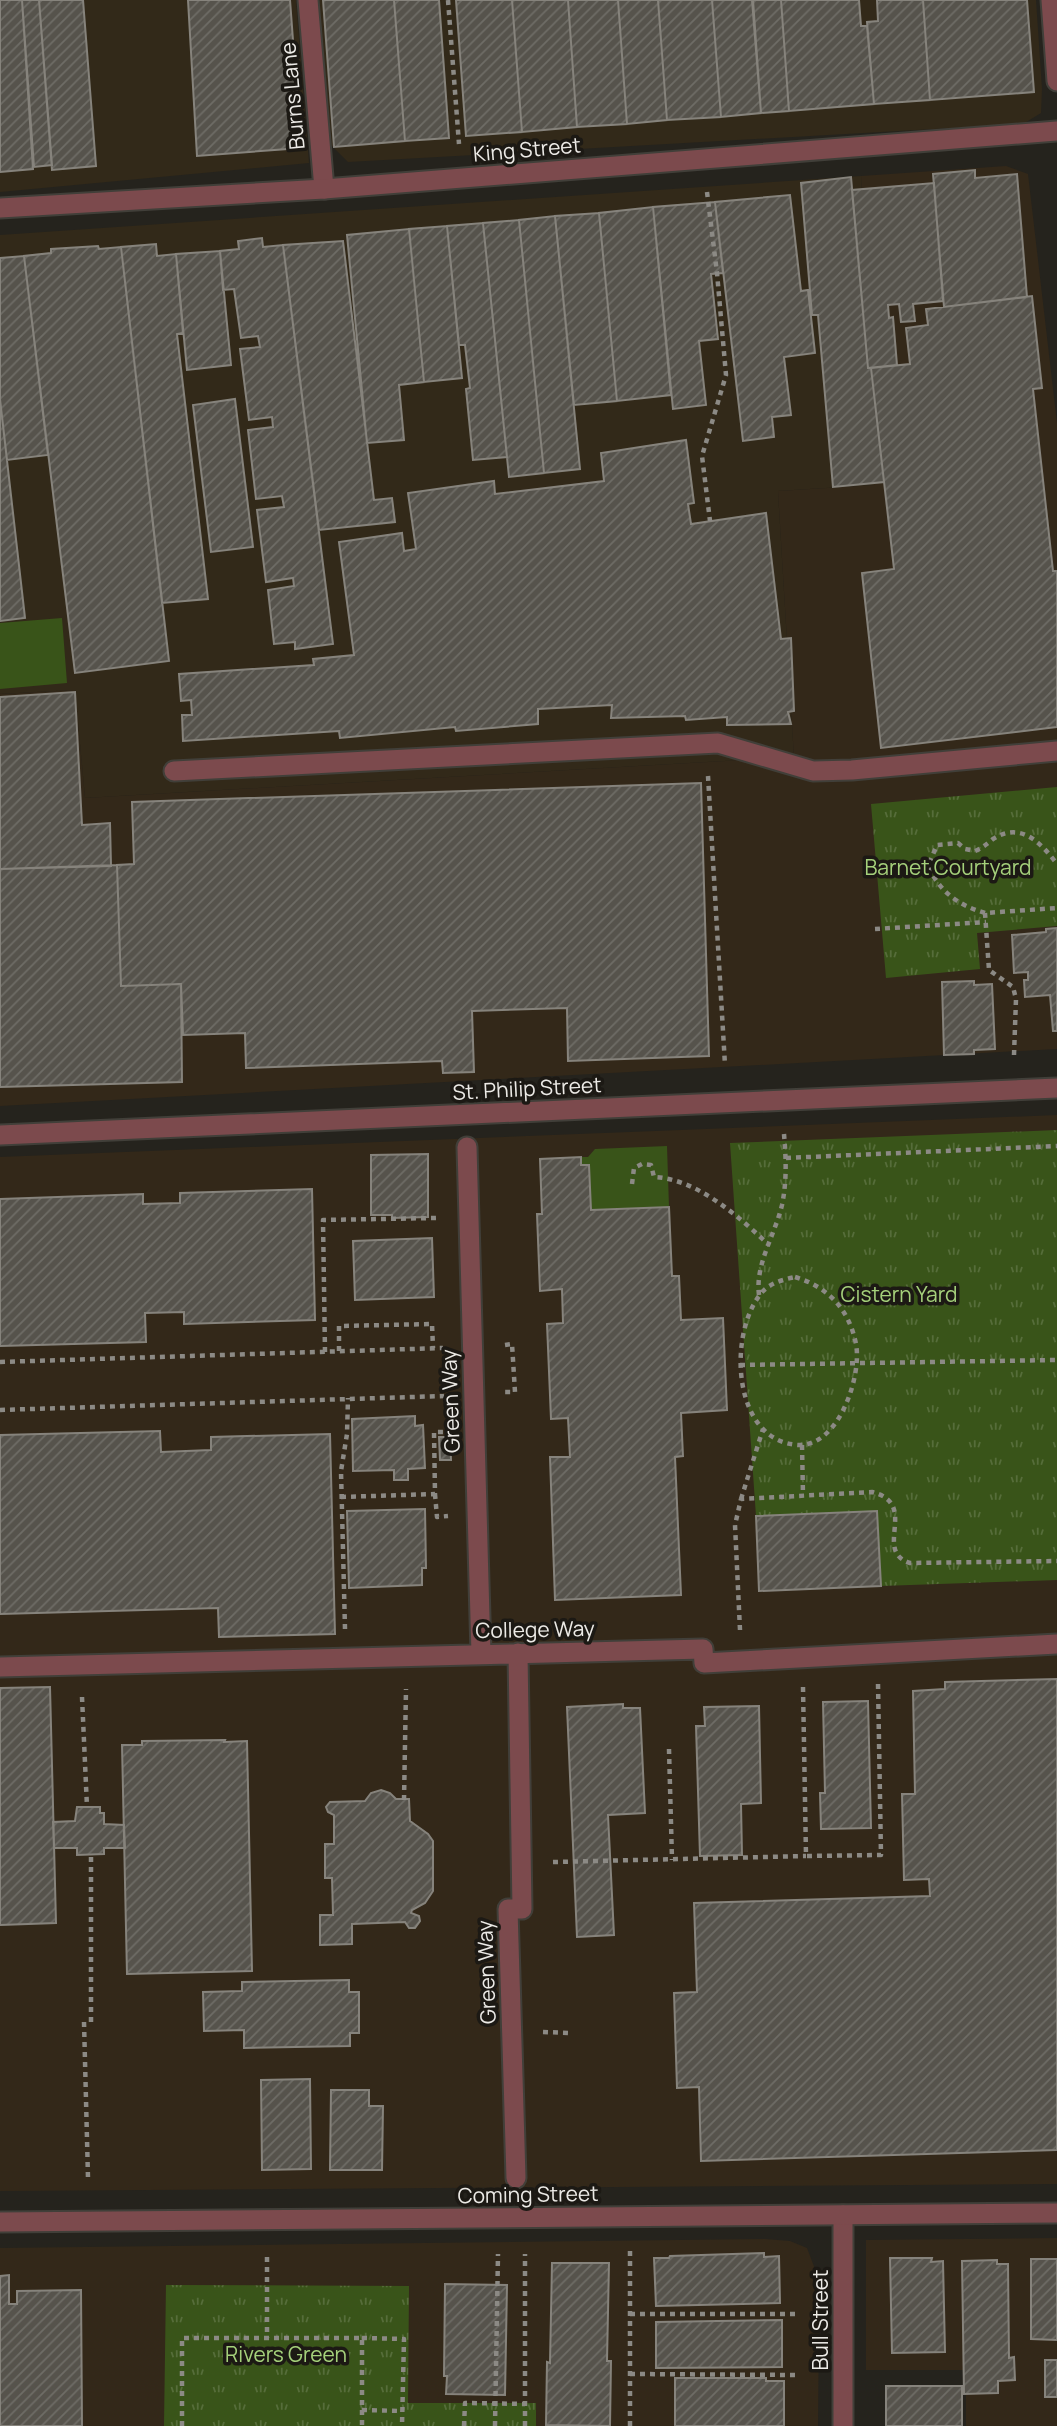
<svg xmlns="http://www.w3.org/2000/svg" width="1057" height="2426" viewBox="0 0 1057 2426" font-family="Manrope,sans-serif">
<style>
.commercial{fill:#322919}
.education{fill:#332819}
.park{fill:url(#park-tufts)}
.garden{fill:#395419}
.building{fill:url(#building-hatch);stroke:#86837c;stroke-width:2}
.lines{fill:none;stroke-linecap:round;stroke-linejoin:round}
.service-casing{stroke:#413f39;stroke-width:23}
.pedestrian-casing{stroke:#413f39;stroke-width:23}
.minor-casing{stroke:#413f39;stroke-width:23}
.tertiary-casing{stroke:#413f39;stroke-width:23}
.path{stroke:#8c8a85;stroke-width:4.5;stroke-dasharray:5 5;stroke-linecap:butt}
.service{stroke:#7c4a4d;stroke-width:19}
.pedestrian{stroke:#7c4a4d;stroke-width:19}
.minor{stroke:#7c4a4d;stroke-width:19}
.tertiary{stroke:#7c4a4d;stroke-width:19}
.labels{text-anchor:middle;stroke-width:7;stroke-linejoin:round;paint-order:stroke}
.street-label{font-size:21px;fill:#eceae6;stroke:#1c1914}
.park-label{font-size:21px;fill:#a5d17b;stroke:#1c1914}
</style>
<defs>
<pattern id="park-tufts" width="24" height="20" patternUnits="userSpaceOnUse" patternTransform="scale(1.75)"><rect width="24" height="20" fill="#395419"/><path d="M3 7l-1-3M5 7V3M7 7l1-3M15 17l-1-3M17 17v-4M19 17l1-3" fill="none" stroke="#566d3a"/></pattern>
<pattern id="building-hatch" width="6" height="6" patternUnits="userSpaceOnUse" patternTransform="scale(1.75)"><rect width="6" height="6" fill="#56534c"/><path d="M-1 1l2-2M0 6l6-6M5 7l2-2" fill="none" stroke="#6e6c66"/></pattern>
</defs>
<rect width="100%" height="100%" fill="#25231d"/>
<path class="commercial" d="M 0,0 L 296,0 L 309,163 L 0,192 Z
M 319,0 L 1036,0 L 1042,89 L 1041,113 L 1023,124 L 348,162 L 331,145 Z
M 861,176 L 875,485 L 778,491 L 794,757 L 85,798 L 75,690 L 0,694 L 0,235 Z"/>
<path class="education" d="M 1006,166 L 1028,174 L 1057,423 L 1057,1049 L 0,1106 L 0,694 L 75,690 L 85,798 L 794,757 L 778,491 L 875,485 L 861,176 Z
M 1057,1115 L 1057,2184 L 0,2191 L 0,1157 Z
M 1057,2238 L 1057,2426 L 966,2426 L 966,2370 L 866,2370 L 866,2240 Z
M 765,2239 L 790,2241 L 807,2248 L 815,2269 L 819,2317 L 818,2426 L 0,2426 L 0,2248 Z"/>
<path class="park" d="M 1057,787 L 1057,926 L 977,933 L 980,969 L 886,978 L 871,804 Z
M 1057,1130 L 1057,1580 L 881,1586 L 877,1511 L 756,1516 L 730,1143 Z
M 166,2285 L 409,2286 L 408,2403 L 536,2403 L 536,2426 L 164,2426 Z"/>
<path class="garden" d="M 62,618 L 67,683 L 0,689 L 0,623 Z
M 667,1146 L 669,1207 L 591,1210 L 589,1165 L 581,1165 L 581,1157 L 588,1157 L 595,1149 Z"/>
<path class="building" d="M 0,0 L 22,0 L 33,169 L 0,172 Z
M 22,0 L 39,0 L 52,165 L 34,167 Z
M 39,0 L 83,0 L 96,166 L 52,170 Z
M 188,0 L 290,0 L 301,148 L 197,156 Z
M 323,0 L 394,0 L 405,141 L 334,147 Z
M 394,0 L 439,0 L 449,138 L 405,141 Z
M 456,0 L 512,0 L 522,132 L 466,136 Z
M 512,0 L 568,0 L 577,127 L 522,132 Z
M 568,0 L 618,0 L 627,124 L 577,127 Z
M 618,0 L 658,0 L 667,120 L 627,124 Z
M 658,0 L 712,0 L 721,117 L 667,120 Z
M 712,0 L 752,0 L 761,113 L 721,117 Z
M 753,0 L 781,0 L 789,111 L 761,113 Z
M 781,0 L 859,0 L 861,26 L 867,26 L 874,104 L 789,111 Z
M 877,0 L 923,0 L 930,100 L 874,104 L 867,22 L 878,21 Z
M 923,0 L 1027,0 L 1034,92 L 930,100 Z
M 975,170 L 975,178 L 1017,174 L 1027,297 L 944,307 L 933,174 Z
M 851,177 L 868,368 L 871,368 L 884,482 L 833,487 L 818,315 L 812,315 L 801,183 Z
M 934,183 L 943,301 L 913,304 L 915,321 L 901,322 L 899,304 L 888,305 L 889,318 L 893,317 L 897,365 L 868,368 L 852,190 Z
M 790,195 L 801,291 L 808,290 L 815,353 L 784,357 L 791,415 L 772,417 L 774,437 L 743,441 L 715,202 Z
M 715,202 L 723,273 L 711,274 L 718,339 L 699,341 L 706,405 L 673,409 L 653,207 Z
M 653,207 L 671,395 L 617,401 L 599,213 Z
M 599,213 L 617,401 L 574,405 L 555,216 Z
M 555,216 L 580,469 L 544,473 L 519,220 Z
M 519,220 L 544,473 L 509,477 L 483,223 Z
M 483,223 L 507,457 L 473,460 L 466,389 L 470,388 L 465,345 L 459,345 L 447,226 Z
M 447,226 L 462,378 L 424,382 L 409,229 Z
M 409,229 L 424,382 L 399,385 L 404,440 L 367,443 L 347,235 Z
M 262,238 L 263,247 L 283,245 L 333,644 L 295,649 L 295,642 L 274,644 L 268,590 L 294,586 L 293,578 L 266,582 L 257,510 L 284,507 L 282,496 L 256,499 L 248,430 L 273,427 L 272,417 L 249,420 L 240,349 L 260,347 L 258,336 L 241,338 L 234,289 L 223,290 L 220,251 L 239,249 L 238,241 Z
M 343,241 L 374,500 L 392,498 L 395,522 L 319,530 L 283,245 Z
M 156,244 L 157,256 L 176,254 L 183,333 L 177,334 L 208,599 L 162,603 L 121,247 Z
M 98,246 L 99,249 L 121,247 L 169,661 L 75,673 L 24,256 L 51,253 L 51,249 Z
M 220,251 L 231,365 L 187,370 L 176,254 Z
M 24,256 L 48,455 L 7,460 L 0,399 L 0,258 Z
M 1032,296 L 1042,388 L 1033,389 L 1053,571 L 1057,571 L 1057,727 L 881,748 L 862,573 L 894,569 L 871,368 L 910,364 L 906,328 L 928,325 L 926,309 Z
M 0,399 L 25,618 L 0,621 Z
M 235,399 L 253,547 L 211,552 L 193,405 Z
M 686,440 L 694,503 L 688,504 L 691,524 L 766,513 L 781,639 L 791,638 L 794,711 L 788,712 L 791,724 L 727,725 L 727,717 L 686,720 L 685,716 L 611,718 L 612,705 L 538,709 L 538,724 L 456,731 L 455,727 L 340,738 L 339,731 L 183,741 L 182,715 L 192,715 L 191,700 L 181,701 L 179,674 L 314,665 L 313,659 L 354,655 L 339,542 L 402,533 L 404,551 L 416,549 L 408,493 L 494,481 L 495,494 L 604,481 L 601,453 Z
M 75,692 L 82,825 L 110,823 L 111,866 L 0,869 L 0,697 Z
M 701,783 L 709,1056 L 568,1061 L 567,1008 L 472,1011 L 474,1072 L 443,1073 L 442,1061 L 246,1068 L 245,1033 L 183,1035 L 181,984 L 121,986 L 117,865 L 134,864 L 132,802 Z
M 117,865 L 121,986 L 181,984 L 182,1082 L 0,1087 L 0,869 Z
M 1057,928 L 1057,1031 L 1053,1031 L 1050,995 L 1025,997 L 1024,980 L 1028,980 L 1028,972 L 1014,973 L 1012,935 L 1046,932 L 1046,929 Z
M 974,981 L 974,985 L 992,984 L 995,1049 L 974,1050 L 974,1054 L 944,1055 L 942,982 Z
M 428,1154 L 428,1217 L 392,1218 L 392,1215 L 371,1215 L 371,1155 Z
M 581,1157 L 581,1165 L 589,1165 L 591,1210 L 669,1207 L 672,1276 L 679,1276 L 681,1320 L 723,1318 L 727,1410 L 681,1413 L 683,1456 L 675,1457 L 681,1595 L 555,1600 L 550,1457 L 570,1457 L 568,1418 L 551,1419 L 547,1324 L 563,1323 L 562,1289 L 540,1291 L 537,1214 L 542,1214 L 540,1159 Z
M 312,1189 L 315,1320 L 184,1324 L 184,1312 L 145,1313 L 146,1342 L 0,1346 L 0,1199 L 143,1194 L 143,1204 L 180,1203 L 180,1193 Z
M 432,1238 L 434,1297 L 355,1300 L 353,1241 Z
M 415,1416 L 415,1426 L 423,1425 L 425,1468 L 408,1469 L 408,1480 L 394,1480 L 394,1470 L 353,1471 L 352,1419 Z
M 160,1431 L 161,1452 L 211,1450 L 211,1437 L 330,1434 L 335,1634 L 219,1637 L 218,1608 L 0,1614 L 0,1435 Z
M 439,1437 L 450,1437 L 451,1460 L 440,1460 Z
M 425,1509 L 426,1568 L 422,1568 L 422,1585 L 349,1588 L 347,1511 Z
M 877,1511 L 881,1586 L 759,1591 L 756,1516 Z
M 1057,1679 L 1057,2150 L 701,2161 L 699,2087 L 677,2088 L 674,1993 L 697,1992 L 694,1903 L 930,1896 L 929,1879 L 904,1880 L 902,1794 L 915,1794 L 913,1691 L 945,1689 L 945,1682 Z
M 50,1687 L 56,1923 L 0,1925 L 0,1688 Z
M 868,1701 L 871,1828 L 821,1829 L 820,1793 L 825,1793 L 823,1702 Z
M 623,1704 L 623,1708 L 640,1708 L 645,1813 L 608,1815 L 614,1935 L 577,1937 L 567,1707 Z
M 759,1706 L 761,1803 L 741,1804 L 742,1855 L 700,1856 L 696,1726 L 705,1726 L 704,1707 Z
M 225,1740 L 224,1742 L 247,1741 L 252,1971 L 127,1974 L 122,1745 L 142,1745 L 142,1741 Z
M 381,1790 L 390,1793 L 396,1799 L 409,1799 L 410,1821 L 428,1834 L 433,1841 L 433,1891 L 425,1903 L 412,1910 L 411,1913 L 419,1916 L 420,1921 L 415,1928 L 409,1928 L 405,1922 L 352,1924 L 352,1944 L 320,1945 L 320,1915 L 333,1915 L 332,1878 L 325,1878 L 325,1844 L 334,1844 L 334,1815 L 328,1812 L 326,1807 L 330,1802 L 365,1801 L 371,1793 Z
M 77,1807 L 100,1807 L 100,1813 L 104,1813 L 104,1824 L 124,1825 L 125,1848 L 104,1848 L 104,1854 L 77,1855 L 77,1848 L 54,1848 L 53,1822 L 75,1821 Z
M 349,1980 L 349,1992 L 359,1992 L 359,2033 L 350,2033 L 350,2046 L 244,2048 L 244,2030 L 204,2031 L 203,1992 L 242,1991 L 242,1982 Z
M 310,2079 L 311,2169 L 262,2170 L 261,2080 Z
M 331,2090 L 369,2090 L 369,2106 L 383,2106 L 382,2170 L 330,2170 Z
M 764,2253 L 764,2257 L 779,2256 L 780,2303 L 656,2306 L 654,2258 L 669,2258 L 670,2256 Z
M 890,2258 L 932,2258 L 931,2262 L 943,2261 L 945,2352 L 892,2353 Z
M 1031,2259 L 1057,2259 L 1057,2340 L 1031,2339 Z
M 997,2260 L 997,2264 L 1008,2264 L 1009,2358 L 1014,2357 L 1015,2380 L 998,2381 L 998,2393 L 964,2394 L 962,2261 Z
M 552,2263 L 609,2263 L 607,2361 L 611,2361 L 610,2426 L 546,2425 L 547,2362 L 550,2363 Z
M 9,2275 L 9,2304 L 17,2304 L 17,2291 L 81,2290 L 82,2426 L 0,2426 L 0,2276 Z
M 445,2284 L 507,2285 L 505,2395 L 446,2394 L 447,2376 L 444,2376 Z
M 782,2320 L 782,2367 L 656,2368 L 656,2322 Z
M 1045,2360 L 1057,2360 L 1057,2397 L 1045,2397 Z
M 675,2378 L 766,2378 L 766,2381 L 784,2381 L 784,2426 L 675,2426 Z
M 886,2386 L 962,2386 L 962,2426 L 886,2426 Z"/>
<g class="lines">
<g class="service-casing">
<path id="service" d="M 308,0 L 324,189
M 174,771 L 718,743 L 813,771 L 852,770 L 1057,751"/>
</g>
<g class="pedestrian-casing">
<path id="pedestrian" d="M 467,1147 L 481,1654
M 0,1667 L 703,1649 L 704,1663 L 1057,1644
M 516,2178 L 508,1909 L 522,1909 L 518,1653"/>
</g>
<g class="minor-casing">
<path id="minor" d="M 1051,0 L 1057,81
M 0,1135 L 1057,1088
M 843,2426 L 843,2215"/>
</g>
<g class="tertiary-casing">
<path id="tertiary" d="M 0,208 L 324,189 L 1057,131
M 0,2222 L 1057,2213"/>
</g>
<path class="path" d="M 448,0 L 459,144
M 707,192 L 717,273 L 726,375 L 702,456 L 710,521
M 708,776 L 725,1065
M 985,913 C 958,905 940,892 928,866 L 937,845 L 958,843 L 965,849 L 975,851 C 982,848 987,844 993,839 C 1021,821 1041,843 1057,864
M 875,929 L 986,922
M 1014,1055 L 1016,999 L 1013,987 L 989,970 L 985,913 L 1057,908
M 786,1158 L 1057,1146
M 632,1184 L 634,1168 L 642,1164 L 651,1165 L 654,1177 C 697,1179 738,1216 769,1245
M 795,1277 C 828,1287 849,1309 856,1344 C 862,1376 839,1446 799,1445 C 733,1442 728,1338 759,1296 C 767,1284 781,1280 795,1277 Z
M 759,1295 C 755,1264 775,1235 782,1205 C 787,1181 786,1158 784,1134
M 505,1345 L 512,1344 L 515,1392 L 505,1392
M 339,1351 L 339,1326 L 432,1324 L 433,1348
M 325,1352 L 323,1220 L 437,1218 L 437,1216
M 0,1362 L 443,1348
M 740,1365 L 1057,1360
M 0,1410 L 444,1396
M 802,1445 L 803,1495
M 435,1494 L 437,1517 L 448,1516
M 341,1497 L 435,1494 L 434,1432 L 445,1432
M 741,1499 L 763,1429
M 345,1629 L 341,1471 L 347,1434 L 348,1398
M 740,1630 L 735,1525 L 741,1499 L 872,1492 C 920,1504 872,1551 910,1563 L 1057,1561
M 803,1687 L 806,1856 L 881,1855 L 878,1683
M 82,1697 L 87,1807
M 669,1749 L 672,1860
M 404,1800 L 406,1689
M 553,1862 L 806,1856
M 84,2022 L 88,2178
M 91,2022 L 91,1854
M 543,2032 L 571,2033
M 630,2251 L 630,2426
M 267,2257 L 267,2338
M 630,2314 L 796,2314
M 362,2338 L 404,2339 L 402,2426
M 630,2374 L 796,2375
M 362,2410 L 402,2411
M 182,2426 L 182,2338 L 362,2338 L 362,2426
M 464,2426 L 465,2403 L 525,2404
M 495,2426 L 498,2254
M 525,2426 L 525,2254"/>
<use href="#service" class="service"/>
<use href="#pedestrian" class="pedestrian"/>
<use href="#minor" class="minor"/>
<use href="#tertiary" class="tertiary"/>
</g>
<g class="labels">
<g class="street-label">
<text transform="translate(293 96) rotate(-95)" y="7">Burns Lane</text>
<text transform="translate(527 150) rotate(-5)" y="7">King Street</text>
<text transform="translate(527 1089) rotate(-3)" y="7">St. Philip Street</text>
<text transform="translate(451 1401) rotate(-92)" y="7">Green Way</text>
<text transform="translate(535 1630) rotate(-1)" y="7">College Way</text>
<text transform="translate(487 1972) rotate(-92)" y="7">Green Way</text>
<text transform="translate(528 2195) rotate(-1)" y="7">Coming Street</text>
<text transform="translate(821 2320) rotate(-90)" y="7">Bull Street</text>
</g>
<g class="park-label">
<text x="948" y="875">Barnet Courtyard</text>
<text x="899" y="1302">Cistern Yard</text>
<text x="286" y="2362">Rivers Green</text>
</g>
</g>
</svg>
